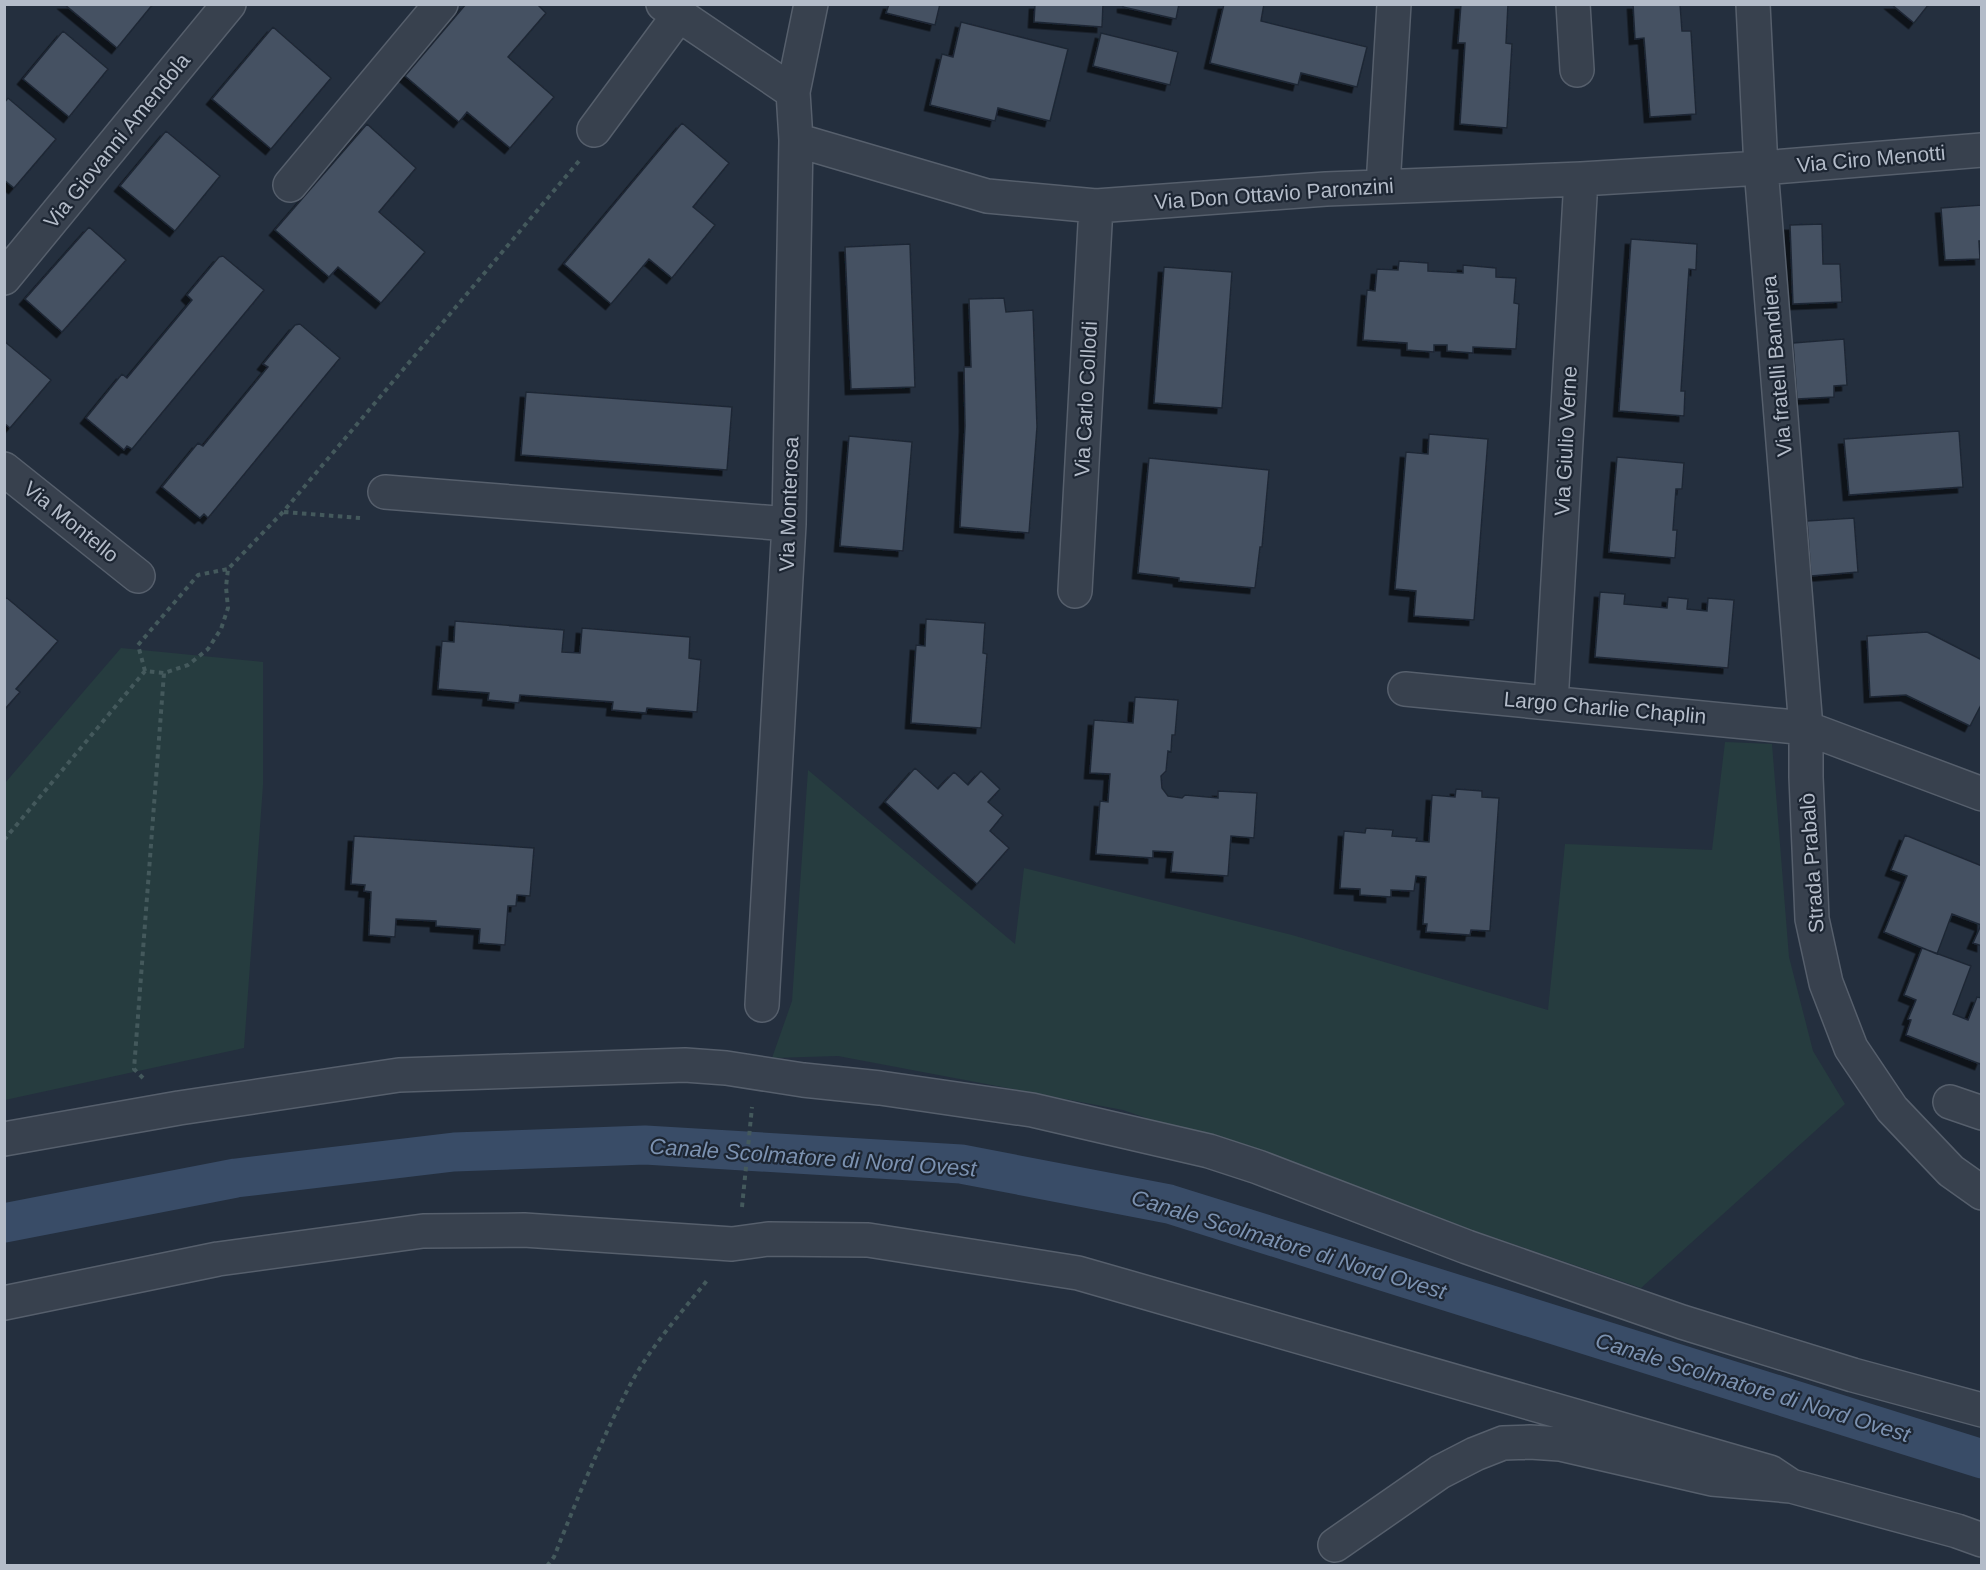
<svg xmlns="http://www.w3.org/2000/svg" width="1986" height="1570" viewBox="0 0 1986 1570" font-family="Arial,sans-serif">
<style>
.green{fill:#263c3f}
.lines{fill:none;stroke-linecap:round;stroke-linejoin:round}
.canal{stroke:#394c67;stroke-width:39}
.building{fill:#455162;stroke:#1f2835;stroke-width:1.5;filter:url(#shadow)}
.minor-casing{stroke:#565f6c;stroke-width:36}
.path{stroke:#44595c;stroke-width:4;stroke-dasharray:4.5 4.5;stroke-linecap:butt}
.minor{stroke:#38414e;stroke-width:33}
.labels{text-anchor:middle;stroke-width:4.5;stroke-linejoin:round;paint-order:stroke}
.street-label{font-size:21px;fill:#b4bcc9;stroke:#1d2633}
.water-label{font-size:22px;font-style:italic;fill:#7c92b1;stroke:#1d2633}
</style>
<defs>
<filter id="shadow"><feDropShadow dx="-5.5" dy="5.5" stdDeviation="0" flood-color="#0009"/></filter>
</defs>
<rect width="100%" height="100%" fill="#242f3e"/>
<path class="green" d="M 121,648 L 263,662 L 263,785 L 244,1048 L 5,1100 L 5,783 Z
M 1725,742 L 1772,744 L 1789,957 L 1813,1051 L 1845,1104 L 1641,1288 L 1123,1110 L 838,1056 L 772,1058 L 792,1001 L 808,770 L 1015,944 L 1024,868 L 1292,935 L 1548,1010 L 1565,844 L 1712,850 Z"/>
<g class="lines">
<path class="canal" d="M 4,1223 L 236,1178 L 454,1152 L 645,1145 L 961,1164 L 1169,1204 L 1982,1459"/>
</g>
<path class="building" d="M 64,4 L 153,4 L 117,48 Z
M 466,4 L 537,4 L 546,13 L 508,57 L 554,97 L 510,148 L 467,112 L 459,122 L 405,76 Z
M 889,4 L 940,4 L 935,25 L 886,13 Z
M 1035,4 L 1103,4 L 1102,27 L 1034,22 Z
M 1123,4 L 1179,4 L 1176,19 L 1123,7 Z
M 1224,4 L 1264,4 L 1261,21 L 1367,47 L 1357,87 L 1301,73 L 1298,85 L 1210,63 Z
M 1461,4 L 1508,4 L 1506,43 L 1512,44 L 1507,128 L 1460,124 L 1465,43 L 1458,43 Z
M 1633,4 L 1680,4 L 1682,31 L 1691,31 L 1696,114 L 1650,117 L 1644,38 L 1635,39 Z
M 1891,4 L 1929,4 L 1914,23 Z
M 961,22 L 1068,49 L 1050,121 L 998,108 L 995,121 L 930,105 L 942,54 L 953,57 Z
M 273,27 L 331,78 L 271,149 L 212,99 Z
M 63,31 L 108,69 L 69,117 L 23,79 Z
M 1101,33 L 1178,52 L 1170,85 L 1093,66 Z
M 8,98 L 56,139 L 14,188 L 4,180 L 4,103 Z
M 682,123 L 729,163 L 693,207 L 715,225 L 672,278 L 649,259 L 611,304 L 564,264 Z
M 367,124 L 416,168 L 379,212 L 425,252 L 381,303 L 338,267 L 329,277 L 275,230 Z
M 166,131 L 220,176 L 175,231 L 120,186 Z
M 1982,205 L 1982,241 L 1979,241 L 1980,259 L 1945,260 L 1941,208 Z
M 1822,224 L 1823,264 L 1840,264 L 1842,302 L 1793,304 L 1790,225 Z
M 89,227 L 126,260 L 62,332 L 25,299 Z
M 1631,239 L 1697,244 L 1696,270 L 1689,269 L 1681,391 L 1685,391 L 1684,416 L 1619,411 Z
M 910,244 L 915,387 L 851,389 L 845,247 Z
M 223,256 L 264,290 L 132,449 L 127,446 L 124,450 L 86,418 L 122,374 L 127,378 L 192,300 L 187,295 L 219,257 Z
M 1399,261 L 1428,263 L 1428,271 L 1463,273 L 1463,265 L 1496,268 L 1496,277 L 1516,278 L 1514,303 L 1519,304 L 1516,349 L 1473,347 L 1473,353 L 1447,351 L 1447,345 L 1434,345 L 1434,352 L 1407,350 L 1407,343 L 1363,340 L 1367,290 L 1375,291 L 1377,269 L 1398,270 Z
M 1164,267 L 1232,272 L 1222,408 L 1154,403 Z
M 1004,298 L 1006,312 L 1033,310 L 1037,427 L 1029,533 L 960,527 L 965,426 L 964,367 L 971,367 L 969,299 Z
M 300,324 L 340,358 L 208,518 L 204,514 L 200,518 L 162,487 L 198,443 L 203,446 L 268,367 L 263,364 L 295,325 Z
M 1844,339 L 1847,385 L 1834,386 L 1834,397 L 1797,399 L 1793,343 Z
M 4,341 L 51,380 L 10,428 L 4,423 Z
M 526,392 L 732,407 L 727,470 L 521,455 Z
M 1959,431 L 1963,487 L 1849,495 L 1844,439 Z
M 1429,434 L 1488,439 L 1474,620 L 1414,616 L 1416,591 L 1395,589 L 1406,452 L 1428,454 Z
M 849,436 L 912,442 L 903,551 L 840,546 Z
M 1617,457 L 1684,463 L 1682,489 L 1676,489 L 1673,530 L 1677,530 L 1675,558 L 1609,552 Z
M 1149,458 L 1269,470 L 1262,547 L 1260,547 L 1255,588 L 1179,581 L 1179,578 L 1138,573 Z
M 1854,518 L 1858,572 L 1811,576 L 1807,521 Z
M 1600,592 L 1625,594 L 1624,604 L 1667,608 L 1668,597 L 1688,599 L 1687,609 L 1707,611 L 1708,598 L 1734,600 L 1728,668 L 1595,657 Z
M 7,598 L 58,641 L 16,689 L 20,692 L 4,710 L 4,600 Z
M 926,619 L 985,623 L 983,653 L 987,654 L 981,728 L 911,723 L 916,645 L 925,646 Z
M 455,621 L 564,630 L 562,652 L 580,653 L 582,628 L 690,637 L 689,658 L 701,660 L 697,712 L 647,708 L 646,713 L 612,710 L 613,702 L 520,695 L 519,703 L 488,700 L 489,693 L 438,689 L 442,641 L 454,642 Z
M 1927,632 L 1982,660 L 1982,703 L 1970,726 L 1906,695 L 1870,697 L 1867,636 Z
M 1135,697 L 1178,700 L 1175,735 L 1172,735 L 1171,752 L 1168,751 L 1166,771 L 1161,776 L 1162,788 L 1168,796 L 1182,798 L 1185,795 L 1218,798 L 1218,791 L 1257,793 L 1254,838 L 1231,836 L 1228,876 L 1171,872 L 1173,852 L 1153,851 L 1153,858 L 1096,854 L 1100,801 L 1108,802 L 1110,774 L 1090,773 L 1094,720 L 1133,723 Z
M 915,768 L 938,789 L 954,772 L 968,785 L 981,771 L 1000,789 L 988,802 L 1003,815 L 990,831 L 1009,848 L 977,884 L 885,802 Z
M 1456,789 L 1482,791 L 1482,797 L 1499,798 L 1490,931 L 1471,930 L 1470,935 L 1426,932 L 1427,924 L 1423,924 L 1426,877 L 1416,876 L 1414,891 L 1391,890 L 1391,897 L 1360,895 L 1360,889 L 1340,888 L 1344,831 L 1365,833 L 1366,828 L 1393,830 L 1392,836 L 1417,838 L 1416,841 L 1429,842 L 1432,795 L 1455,797 Z
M 1905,835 L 1982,866 L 1982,946 L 1973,943 L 1981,925 L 1952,914 L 1937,954 L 1884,932 L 1907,876 L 1891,870 Z
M 354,836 L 534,848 L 530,896 L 517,895 L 516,906 L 508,906 L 505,945 L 479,943 L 480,929 L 436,926 L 436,921 L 396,919 L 395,937 L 369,935 L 371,892 L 364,891 L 365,885 L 351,884 Z
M 1922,948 L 1971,966 L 1953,1014 L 1968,1020 L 1977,997 L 1982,998 L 1982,1059 L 1980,1064 L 1906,1035 L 1911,1020 L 1908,1019 L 1916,1000 L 1904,995 Z"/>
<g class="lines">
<g class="minor-casing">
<path id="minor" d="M 663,4 L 793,92
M 1573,4 L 1577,70
M 1753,4 L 1761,168 L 1806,728 L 1806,777 L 1812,919 L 1826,983 L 1851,1048 L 1892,1109 L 1951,1171 L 1982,1193
M 594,130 L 679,15
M 796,140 L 987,196 L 1096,206 L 1326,189 L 1581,179 L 1761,168 L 1982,150
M 290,185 L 441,4
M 1383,186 L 1394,4
M 4,278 L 229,4
M 4,469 L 138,576
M 385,492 L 789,524
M 1075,591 L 1096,206
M 1405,689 L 1806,728 L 1982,794
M 1551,703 L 1581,179
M 762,1005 L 789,524 L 796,140 L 793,92 L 811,4
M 1950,1102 L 1982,1113
M 4,1139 L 179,1108 L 399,1075 L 685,1065 L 726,1068 L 803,1080 L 880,1088 L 1032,1110 L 1209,1151 L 1258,1167 L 1467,1247 L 1682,1322 L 1853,1375 L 1982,1410
M 4,1303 L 218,1259 L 423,1231 L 524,1230 L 732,1244 L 768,1239 L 868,1240 L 1078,1273 L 1770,1472 L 1791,1486
M 1335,1545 L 1440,1472 L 1475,1454 L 1503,1443 L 1530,1442 L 1560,1444 L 1712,1479 L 1791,1486 L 1957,1531 L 1982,1540"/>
</g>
<path class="path" d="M 284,512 L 360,518
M 145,671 L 138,645 L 198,575 L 228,569
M 4,840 L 145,671 L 164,673 L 188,665 L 208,649 L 221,629 L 228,608 L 226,587 L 228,569 L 283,512 L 579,161
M 143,1078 L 134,1069 L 164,673
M 742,1207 L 752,1107
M 547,1566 L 554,1557 C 577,1499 601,1440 630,1385 C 651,1346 682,1312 709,1278"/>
<use href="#minor" class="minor"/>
</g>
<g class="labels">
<g class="street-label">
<text transform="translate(117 141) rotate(-51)" y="7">Via Giovanni Amendola</text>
<text transform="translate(1871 159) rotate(-5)" y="7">Via Ciro Menotti</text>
<text transform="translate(1274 194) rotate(-4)" y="7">Via Don Ottavio Paronzini</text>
<text transform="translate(1777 366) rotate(-95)" y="7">Via fratelli Bandiera</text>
<text transform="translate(1086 399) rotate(-87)" y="7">Via Carlo Collodi</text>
<text transform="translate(1566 441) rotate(-87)" y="7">Via Giulio Verne</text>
<text transform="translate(789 504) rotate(-88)" y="7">Via Monterosa</text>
<text transform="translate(71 522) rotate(39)" y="7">Via Montello</text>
<text transform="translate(1605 708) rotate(5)" y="7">Largo Charlie Chaplin</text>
<text transform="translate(1812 863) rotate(-94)" y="7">Strada Prabalò</text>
</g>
<g class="water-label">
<text transform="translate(813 1157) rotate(4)" y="8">Canale Scolmatore di Nord Ovest</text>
<text transform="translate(1289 1244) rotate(17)" y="8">Canale Scolmatore di Nord Ovest</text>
<text transform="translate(1753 1387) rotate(17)" y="8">Canale Scolmatore di Nord Ovest</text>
</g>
</g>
<rect width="1986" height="1570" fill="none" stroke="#b4bcc9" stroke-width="12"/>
</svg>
